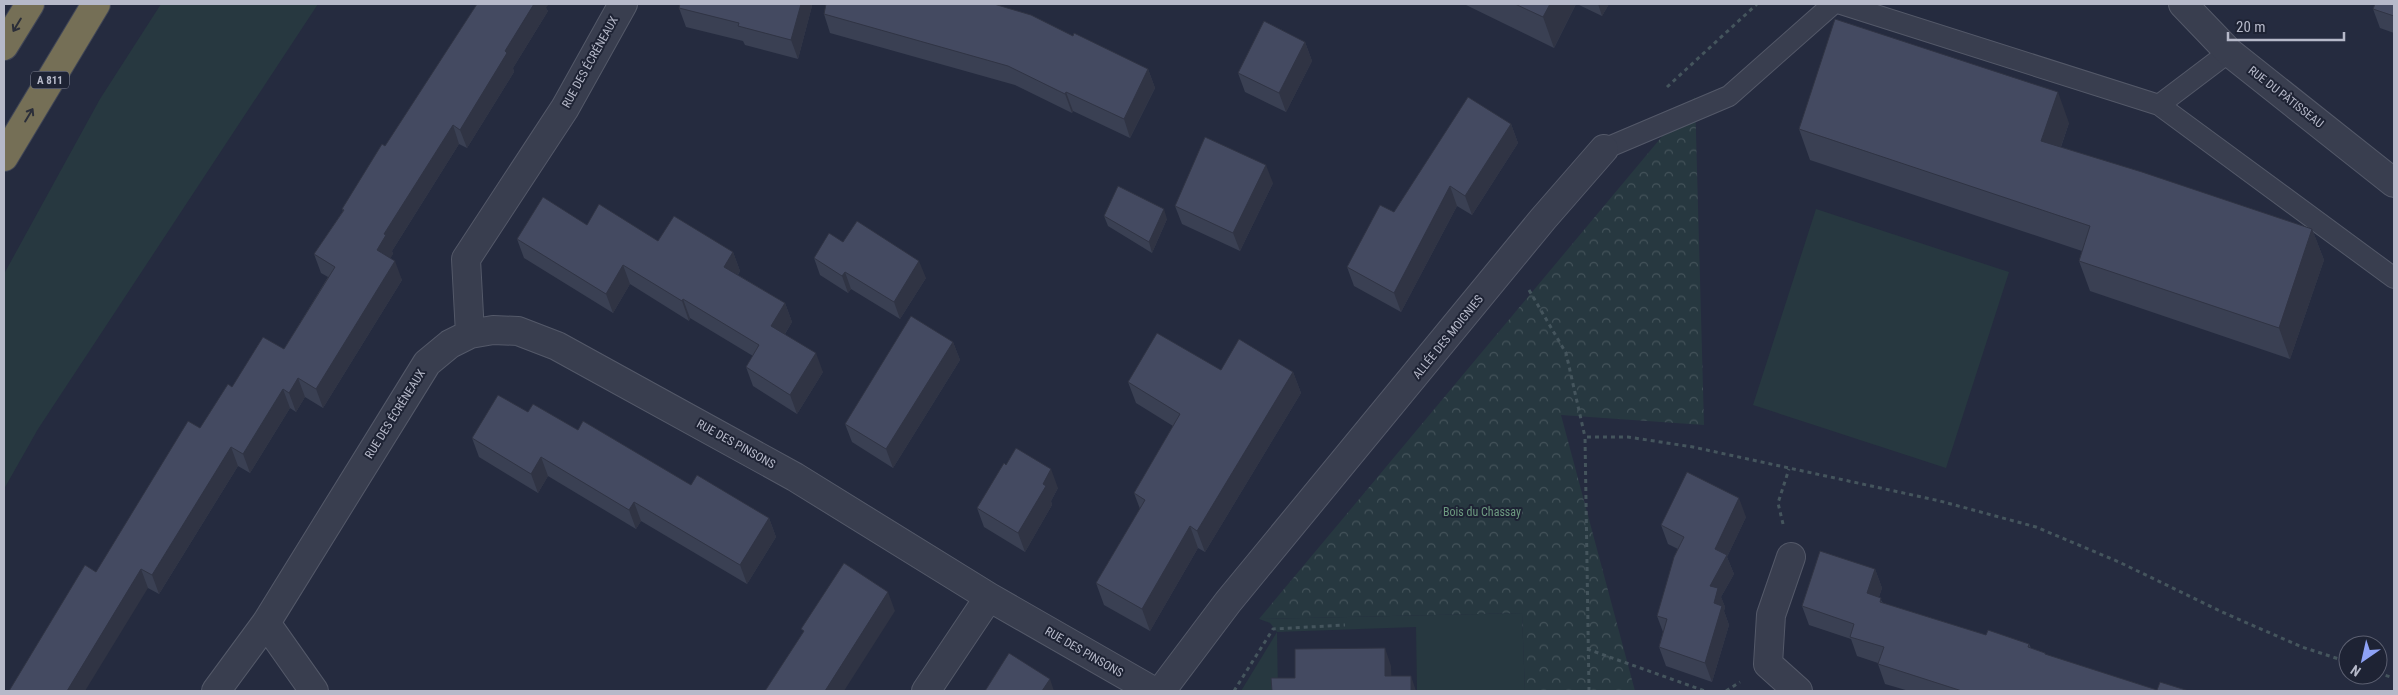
<svg xmlns="http://www.w3.org/2000/svg" width="2398" height="695" viewBox="0 0 2398 695" font-family="'Roboto Condensed',sans-serif">
<style>
.grass{fill:#273840}
.forest{fill:url(#forest-crowns)}
.lines{fill:none;stroke-linecap:round;stroke-linejoin:round}
.lane-casing{stroke:#545969;stroke-width:22}
.street-casing{stroke:#545969;stroke-width:30}
.highway-casing{stroke:#414656;stroke-width:30}
.path{stroke:#45555d;stroke-width:3;stroke-dasharray:4 4;stroke-linecap:butt}
.lane{stroke:#393e4f;stroke-width:20}
.street{stroke:#393e4f;stroke-width:28}
.highway{stroke:#756f56;stroke-width:28}
.wall{fill:#3a4053}
.shaded-wall{fill:#303444}
.building{fill:#444a61;stroke:#303444}
.oneway{stroke:#2b2e39}
.labels{text-anchor:middle;stroke-width:4;stroke-linejoin:round;paint-order:stroke}
.shield{fill:#1e2334;stroke:#888c9c;stroke-width:1}
.shield-label{font-size:11px;font-weight:bold;fill:#b6b9c9}
.street-label{font-size:12px;fill:#b6b9c9;stroke:#1e2334}
.park-label{font-size:12px;fill:#6d9a80;stroke:#1e2334}
</style>
<defs>
<pattern id="forest-crowns" width="20" height="18" patternUnits="userSpaceOnUse" patternTransform="scale(1.25)"><rect width="20" height="18" fill="#273840"/><path d="M2 6a3 3 0 1 1 6 0M12 15a3 3 0 1 1 6 0" fill="none" stroke="#44535a"/></pattern>
</defs>
<rect width="100%" height="100%" fill="#252b3f"/>
<path class="grass" d="M 161,4 L 318,4 L 38,429 L 4,489 L 4,274 L 100,99 Z
M 1816,209 L 2009,272 L 1946,468 L 1753,405 Z
M 1522,613 L 1525,691 L 1417,691 L 1416,627 L 1277,632 L 1278,691 L 1241,691 L 1277,632 L 1270,623 L 1259,619 Z"/>
<path class="forest" d="M 1695,97 L 1704,425 L 1561,415 L 1635,691 L 1525,691 L 1522,613 L 1259,619 Z"/>
<g class="lines">
<g class="lane-casing">
<path id="lane" d="M 1841,4 L 2159,105 L 2229,52
M 2159,105 L 2394,278
M 1604,149 L 1729,96 L 1833,4"/>
</g>
<g class="street-casing">
<path id="street" d="M 2183,4 L 2229,52 L 2394,183
M 470,334 L 466,259 L 565,108 L 623,4
M 1791,557 L 1771,615 L 1768,664 L 1798,691
M 266,623 L 314,691
M 216,691 L 266,623 L 427,363 L 450,344 L 470,334 L 493,330 L 518,331 L 557,346 L 795,477 L 989,597 L 1153,691
M 926,691 L 989,597
M 1161,691 L 1228,602 L 1543,219 L 1604,149"/>
</g>
<g class="highway-casing">
<path id="highway" d="M 4,46 L 30,4
M 4,157 L 96,4"/>
</g>
<path class="path" d="M 1667,87 L 1757,4
M 1529,290 L 1566,353 L 1585,437
M 1783,524 L 1778,503 L 1789,469
M 1587,649 L 1705,691
M 2378,673 L 2394,678
M 1234,691 L 1273,629 L 1345,625
M 1589,691 L 1585,437 L 1628,437 L 1693,447 L 1940,501 L 2036,527 L 2119,562 L 2222,612 L 2302,647 L 2348,662
M 1726,691 L 1740,682"/>
<use href="#lane" class="lane"/>
<use href="#street" class="street"/>
<use href="#highway" class="highway"/>
</g>
<path class="wall" d="M 680,4 L 811,4 L 812,6 L 798,59 L 745,45 L 743,41 L 686,27 L 679,8 Z
M 1464,4 L 1576,4 L 1554,48 Z
M 1577,4 L 1609,4 L 1602,16 Z
M 2394,4 L 2394,33 L 2380,28 L 2373,9 Z
M 546,8 L 548,11 L 513,68 L 514,72 L 467,148 L 459,144 L 392,251 L 393,254 L 390,258 L 402,280 L 323,408 L 305,397 L 296,412 L 290,408 L 250,473 L 238,466 L 159,594 L 148,588 L 96,572 L 200,428 L 232,387 L 284,349 L 328,277 L 321,273 L 314,254 L 343,211 L 342,209 L 385,146 Z
M 824,14 L 1073,36 L 1148,69 L 1155,88 L 1130,138 L 1073,111 L 1072,113 L 1015,85 L 830,33 Z
M 1305,42 L 1312,61 L 1286,112 L 1245,92 L 1238,73 Z
M 2069,123 L 2061,147 L 2312,229 L 2324,260 L 2290,359 L 2090,291 L 2079,261 L 2082,251 L 1810,160 L 1799,129 Z
M 1511,124 L 1518,143 L 1472,215 L 1457,206 L 1401,312 L 1354,286 L 1347,267 L 1394,212 Z
M 1273,183 L 1240,251 L 1182,224 L 1175,206 Z
M 1104,216 L 1167,219 L 1152,253 L 1108,226 Z
M 587,225 L 658,241 L 733,252 L 740,271 L 738,275 L 785,303 L 792,322 L 785,334 L 823,372 L 797,414 L 753,386 L 746,367 L 753,356 L 690,318 L 689,321 L 630,284 L 613,313 L 524,258 L 517,239 Z
M 843,242 L 926,278 L 900,319 L 851,289 L 848,293 L 820,275 L 814,258 Z
M 953,342 L 960,360 L 893,468 L 852,442 L 845,424 Z
M 1221,370 L 1293,372 L 1301,393 L 1205,552 L 1198,548 L 1150,631 L 1104,605 L 1096,583 L 1140,509 L 1134,493 L 1173,426 L 1136,403 L 1128,382 Z
M 528,412 L 578,430 L 691,485 L 769,518 L 776,537 L 747,584 L 641,521 L 636,529 L 548,476 L 538,493 L 479,457 L 472,438 Z
M 1006,465 L 1058,488 L 1051,501 L 1052,505 L 1025,552 L 984,527 L 977,508 Z
M 1746,517 L 1727,557 L 1734,574 L 1721,597 L 1725,607 L 1724,611 L 1729,625 L 1712,682 L 1666,666 L 1659,647 L 1663,632 L 1657,616 L 1678,549 L 1668,544 L 1661,525 Z
M 1875,569 L 1882,588 L 1879,597 L 1883,603 L 1986,635 L 2029,644 L 2031,648 L 2045,653 L 2046,655 L 2157,690 L 2189,691 L 1909,691 L 1885,684 L 1878,664 L 1878,663 L 1857,656 L 1851,639 L 1809,625 L 1802,606 Z"/>
<path class="shaded-wall" d="M 534,4 L 549,4 L 546,8 L 548,11 L 513,68 L 514,72 L 467,148 L 460,130 L 505,51 Z
M 801,4 L 811,4 L 812,6 L 798,59 L 791,40 Z
M 1550,4 L 1576,4 L 1554,48 L 1543,17 Z
M 1598,4 L 1609,4 L 1602,16 Z
M 1305,42 L 1312,61 L 1286,112 L 1279,93 Z
M 1148,69 L 1155,88 L 1130,138 L 1124,119 Z
M 1066,92 L 1073,111 L 1072,113 L 1065,94 Z
M 2058,92 L 2069,123 L 2052,172 L 2041,141 Z
M 1511,124 L 1518,143 L 1472,215 L 1465,196 Z
M 453,125 L 459,144 L 392,251 L 393,254 L 384,269 L 377,250 L 384,234 Z
M 1266,165 L 1273,183 L 1240,251 L 1233,233 Z
M 1450,186 L 1457,206 L 1401,312 L 1394,293 Z
M 1164,209 L 1167,219 L 1152,253 L 1149,242 Z
M 2312,229 L 2324,260 L 2290,359 L 2279,328 Z
M 733,252 L 740,271 L 731,286 L 724,267 Z
M 395,261 L 402,280 L 323,408 L 316,389 Z
M 919,261 L 926,278 L 900,319 L 894,302 Z
M 623,265 L 630,284 L 613,313 L 606,294 Z
M 845,272 L 851,289 L 848,293 L 842,276 Z
M 683,299 L 690,318 L 689,321 L 682,301 Z
M 785,303 L 792,322 L 778,345 L 771,326 Z
M 953,342 L 960,360 L 893,468 L 886,449 Z
M 816,353 L 823,372 L 797,414 L 790,395 Z
M 1293,372 L 1301,393 L 1205,552 L 1197,531 Z
M 298,378 L 305,397 L 296,412 L 289,393 Z
M 283,389 L 290,408 L 250,473 L 243,454 Z
M 231,447 L 238,466 L 159,594 L 152,575 Z
M 541,457 L 548,476 L 538,493 L 531,474 Z
M 1051,469 L 1058,488 L 1051,501 L 1052,505 L 1025,552 L 1018,533 Z
M 1739,498 L 1746,517 L 1727,557 L 1734,574 L 1721,597 L 1725,607 L 1724,611 L 1729,625 L 1712,682 L 1705,663 L 1714,603 L 1710,586 L 1715,549 Z
M 634,502 L 641,521 L 636,529 L 629,510 Z
M 769,518 L 776,537 L 747,584 L 740,565 Z
M 1190,526 L 1198,548 L 1150,631 L 1142,609 Z
M 141,569 L 148,588 L 85,691 L 67,691 Z
M 1875,569 L 1882,588 L 1874,612 L 1867,593 Z
M 888,592 L 895,611 L 844,691 L 825,691 Z
M 1385,648 L 1391,666 L 1392,691 L 1385,676 Z
M 1411,676 L 1416,691 L 1411,691 Z
M 1050,679 L 1054,691 L 1042,691 Z"/>
<path class="building" d="M 477,4 L 534,4 L 505,51 L 507,53 L 460,130 L 453,125 L 384,234 L 386,235 L 377,250 L 395,261 L 316,389 L 298,378 L 289,393 L 283,389 L 243,454 L 231,447 L 152,575 L 141,569 L 67,691 L 9,691 L 85,565 L 96,572 L 188,421 L 200,428 L 228,384 L 232,387 L 263,337 L 284,349 L 335,267 L 314,254 L 344,210 L 342,209 L 382,144 L 385,146 Z
M 680,4 L 801,4 L 791,40 L 738,26 L 739,23 L 679,8 Z
M 826,4 L 994,4 L 1031,15 L 1073,36 L 1074,33 L 1148,69 L 1124,119 L 1066,92 L 1065,94 L 1008,66 L 824,14 Z
M 1515,4 L 1550,4 L 1543,17 Z
M 2375,4 L 2394,4 L 2394,16 L 2373,9 Z
M 1835,19 L 2058,92 L 2041,141 L 2142,172 L 2312,229 L 2279,328 L 2079,261 L 2090,226 L 1799,129 Z
M 1264,21 L 1305,42 L 1279,93 L 1238,73 Z
M 1468,97 L 1511,124 L 1465,196 L 1450,186 L 1394,293 L 1347,267 L 1380,205 L 1394,212 Z
M 1205,137 L 1266,165 L 1233,233 L 1175,206 Z
M 1118,186 L 1164,209 L 1149,242 L 1104,216 Z
M 543,197 L 587,225 L 599,204 L 658,241 L 674,216 L 733,252 L 724,267 L 785,303 L 771,326 L 816,353 L 790,395 L 746,367 L 759,345 L 683,299 L 682,301 L 623,265 L 606,294 L 517,239 Z
M 857,221 L 919,261 L 894,302 L 845,272 L 842,276 L 814,258 L 829,233 L 843,242 Z
M 911,316 L 953,342 L 886,449 L 845,424 Z
M 1157,333 L 1221,370 L 1239,339 L 1293,372 L 1197,531 L 1190,526 L 1142,609 L 1096,583 L 1145,500 L 1134,493 L 1180,414 L 1128,382 Z
M 498,395 L 528,412 L 533,404 L 578,430 L 583,421 L 691,485 L 697,475 L 769,518 L 740,565 L 634,502 L 629,510 L 541,457 L 531,474 L 472,438 Z
M 1016,448 L 1051,469 L 1043,484 L 1046,486 L 1018,533 L 977,508 L 1004,463 L 1006,465 Z
M 1687,472 L 1739,498 L 1715,549 L 1727,555 L 1710,586 L 1718,588 L 1714,603 L 1722,606 L 1705,663 L 1659,647 L 1667,619 L 1657,616 L 1674,557 L 1684,537 L 1661,525 Z
M 1820,551 L 1875,569 L 1867,593 L 1881,598 L 1880,602 L 1986,635 L 1988,630 L 2029,644 L 2028,647 L 2045,653 L 2045,654 L 2157,690 L 2160,682 L 2189,691 L 1962,691 L 1878,664 L 1884,647 L 1850,637 L 1854,624 L 1802,606 Z
M 844,563 L 888,592 L 825,691 L 765,691 L 804,631 L 801,629 Z
M 1385,648 L 1385,676 L 1411,676 L 1411,691 L 1272,691 L 1271,678 L 1295,678 L 1295,649 Z
M 1009,653 L 1050,679 L 1042,691 L 985,691 Z"/>
<defs><path id="oneway-shaft" d="M-6 0H5M1.5-3L5.5 0L1.5 3" fill="none" stroke-width="1.6" stroke-linecap="round" stroke-linejoin="round" transform="scale(1.25)"/></defs>
<g class="oneway">
<use href="#oneway-shaft" transform="translate(17 25) rotate(121)"/>
<use href="#oneway-shaft" transform="translate(29 115) rotate(-59)"/>
</g>
<g class="labels">
<rect class="shield" x="31" y="71.5" width="38" height="17" rx="4"/>
<g class="shield-label">
<text x="50" y="84">A 811</text>
</g>
<g class="street-label">
<text transform="translate(590 62) rotate(-61)" y="4">RUE DES ÉCRÉNEAUX</text>
<text transform="translate(2286 97) rotate(38)" y="4">RUE DU PÂTISSEAU</text>
<text transform="translate(1448 337) rotate(-51)" y="4">ALLÉE DES MOIGNIES</text>
<text transform="translate(395 414) rotate(-58)" y="4">RUE DES ÉCRÉNEAUX</text>
<text transform="translate(736 444) rotate(29)" y="4">RUE DES PINSONS</text>
<text transform="translate(1084 652) rotate(30)" y="4">RUE DES PINSONS</text>
</g>
<g class="park-label">
<text x="1482" y="516">Bois du Chassay</text>
</g>
</g>
<rect width="2398" height="695" fill="none" stroke="#b6b9c9" stroke-width="10"/>
<g transform="translate(2363 660) rotate(214)"><circle r="24" fill="#1e2334" stroke="#5b5f70"/>
<path d="M0-4L9 19L0 12L-9 19Z" fill="#8ea2f6"/>
<text y="-8" font-size="14" font-weight="bold" text-anchor="middle" fill="#b6b9c9">N</text>
</g>
<path d="M2228 32v8h116v-8" fill="none" stroke="#b6b9c9" stroke-width="2.5"/>
<text x="2236" y="32" font-size="15" fill="#b6b9c9" stroke="#1e2334" stroke-width="4" paint-order="stroke">20 m</text>
</svg>
